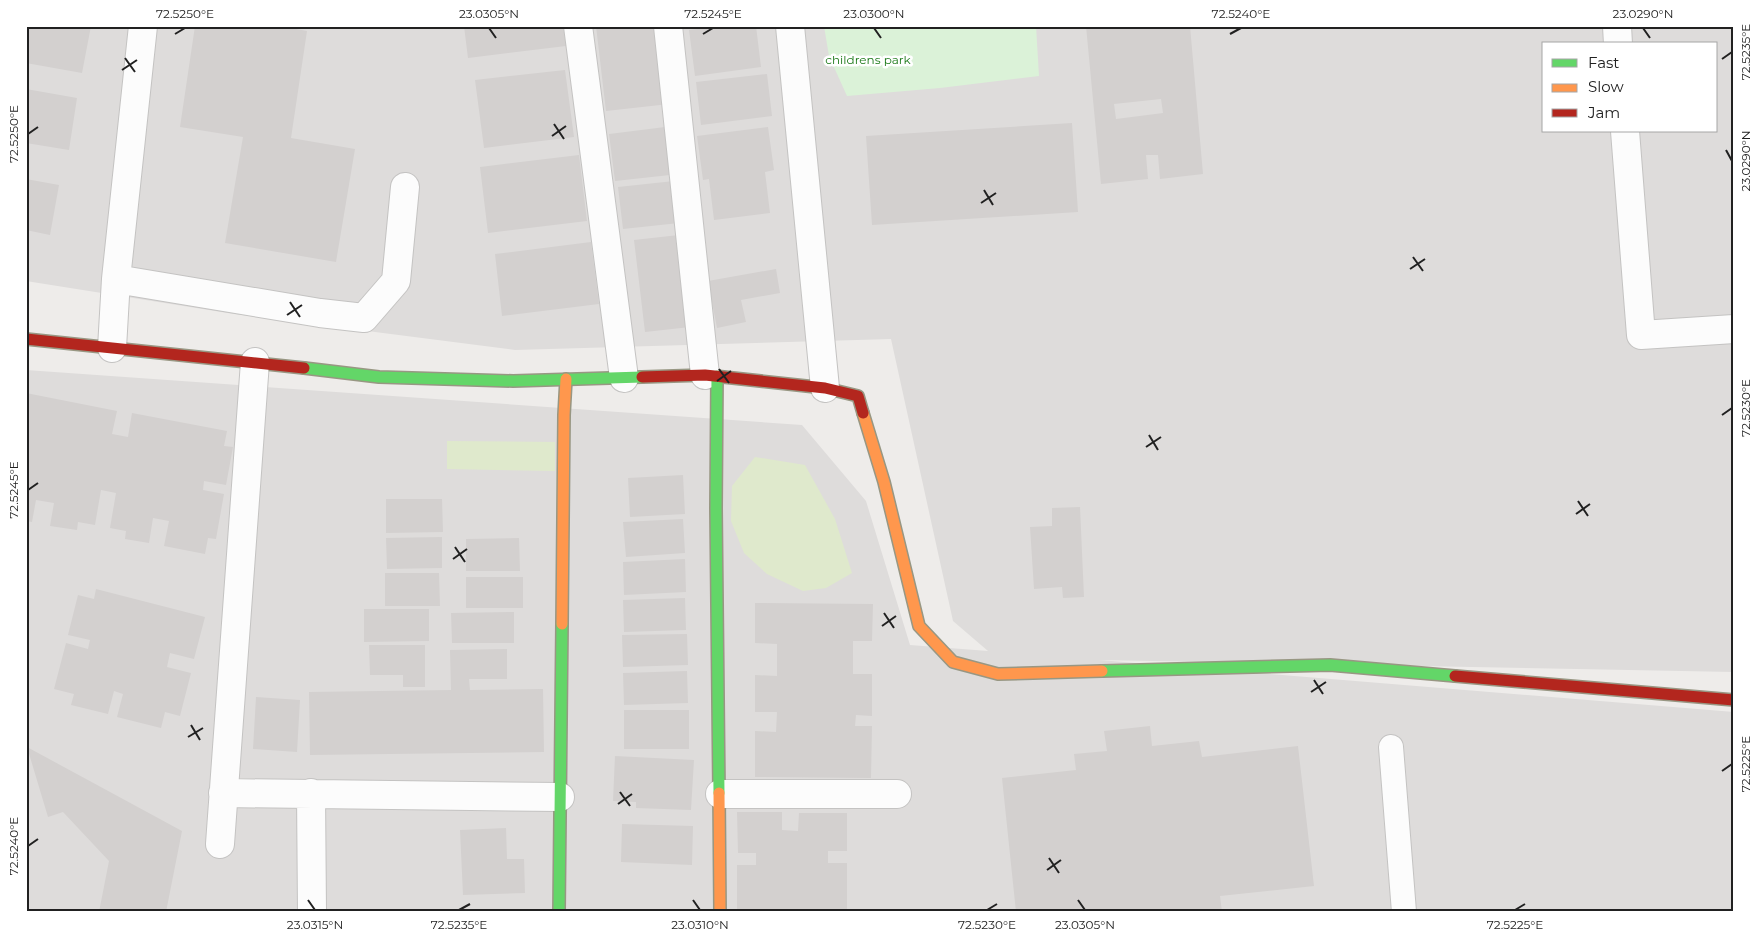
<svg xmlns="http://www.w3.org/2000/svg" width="1760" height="938" viewBox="0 0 1760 938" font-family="Montserrat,sans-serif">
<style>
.residential{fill:#dedcdb;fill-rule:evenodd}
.grass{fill:#dfe9cc}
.park{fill:#dbf2d8}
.building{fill:#d3d0cf;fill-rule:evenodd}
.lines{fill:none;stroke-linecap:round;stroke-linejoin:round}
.lane-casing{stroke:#c4c3c2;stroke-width:26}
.street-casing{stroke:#c4c3c2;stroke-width:30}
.fast-casing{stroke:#989783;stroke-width:14}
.slow-casing{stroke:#989783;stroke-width:14}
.jam-casing{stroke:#989783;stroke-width:14}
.lane{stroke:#fcfcfc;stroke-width:24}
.street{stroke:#fcfcfc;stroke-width:28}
.fast{stroke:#63d668;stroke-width:11}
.slow{stroke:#ff974d;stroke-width:11}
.jam{stroke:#b3261e;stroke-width:11}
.ticks{fill:none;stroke:#212121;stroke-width:2}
.labels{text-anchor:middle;stroke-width:5;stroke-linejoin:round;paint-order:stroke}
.park-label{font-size:12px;fill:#197816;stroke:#fff}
.neatline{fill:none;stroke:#212121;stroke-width:2}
.ticks-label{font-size:12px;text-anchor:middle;fill:#212121}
</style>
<rect width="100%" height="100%" fill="#eeecea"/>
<path class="residential" d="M 26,26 L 1734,26 L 1734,672 L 1099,660 L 1734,712 L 1734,912 L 26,912 L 26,370 L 802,425 L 866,501 L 910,645 L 988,651 L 953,621 L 891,339 L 515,350 L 234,314 L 26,281 ZM 1544,44 L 1716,44 L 1716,131 L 1544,131 Z"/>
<path class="grass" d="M 447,441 L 555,442 L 555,471 L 447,469 Z
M 755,457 L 805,465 L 835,519 L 852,573 L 826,588 L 803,591 L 767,574 L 744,553 L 731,521 L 732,486 Z"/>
<path class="park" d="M 824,26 L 1036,26 L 1039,76 L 940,88 L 847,96 L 829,56 Z"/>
<path class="building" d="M 26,26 L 91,26 L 82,73 L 26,63 Z
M 195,26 L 280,26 L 307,31 L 291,138 L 355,149 L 336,262 L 225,243 L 243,137 L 180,127 Z
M 464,26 L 563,26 L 566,46 L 468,58 Z
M 596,26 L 659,26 L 669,104 L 606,111 Z
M 723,26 L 756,26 L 761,67 L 695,76 L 689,30 Z
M 1086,26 L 1190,26 L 1203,174 L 1160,179 L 1158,155 L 1146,155 L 1148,179 L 1101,184 ZM 1161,99 L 1163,113 L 1116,119 L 1114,104 Z
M 565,70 L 574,137 L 484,148 L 475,80 Z
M 767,74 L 772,116 L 701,125 L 696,82 Z
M 26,89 L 77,98 L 69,150 L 26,143 Z
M 1072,123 L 1078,212 L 872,225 L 866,136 Z
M 673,126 L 679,174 L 615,181 L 609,134 Z
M 768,127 L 774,170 L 765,172 L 770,213 L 714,220 L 709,179 L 703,180 L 697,136 Z
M 579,155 L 587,221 L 488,233 L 480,167 Z
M 26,179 L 59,185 L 50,235 L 26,230 Z
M 674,181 L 679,223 L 623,229 L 618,187 Z
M 679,235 L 690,327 L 645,332 L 634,240 Z
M 591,242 L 599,304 L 502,316 L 495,254 Z
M 776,269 L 780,293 L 741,300 L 746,322 L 717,328 L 708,281 Z
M 26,393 L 117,411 L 112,434 L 128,437 L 132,413 L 227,431 L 224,446 L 233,447 L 226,485 L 204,481 L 203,490 L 224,494 L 216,539 L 208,538 L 205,554 L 164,546 L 169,521 L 153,518 L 149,543 L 125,539 L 126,531 L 110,528 L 116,493 L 101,490 L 95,525 L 78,522 L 77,530 L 50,526 L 54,503 L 36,500 L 32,522 L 26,521 L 26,462 L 29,451 L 26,451 Z
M 683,475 L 685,514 L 630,517 L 628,478 Z
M 386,499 L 442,499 L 443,532 L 386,533 Z
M 1080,507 L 1084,597 L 1063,598 L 1062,587 L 1034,589 L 1030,527 L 1052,526 L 1052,508 Z
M 683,519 L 685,553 L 626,557 L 623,522 Z
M 442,537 L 442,568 L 387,569 L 386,538 Z
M 519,538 L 520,571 L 466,571 L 466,539 Z
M 685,559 L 686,592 L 624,595 L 623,562 Z
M 385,573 L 439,573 L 440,606 L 385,606 Z
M 466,577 L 523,577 L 523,608 L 466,608 Z
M 96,589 L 205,617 L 194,659 L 170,653 L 167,667 L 191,673 L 180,716 L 165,712 L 161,728 L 117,717 L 123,694 L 114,691 L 108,714 L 71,705 L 74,694 L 54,689 L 66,643 L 88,649 L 90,640 L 68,635 L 78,595 L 94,599 Z
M 685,598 L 686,630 L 624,632 L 623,600 Z
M 755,603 L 873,604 L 872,641 L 853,641 L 853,674 L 872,674 L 872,716 L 856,715 L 855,726 L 872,726 L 871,778 L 755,777 L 755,731 L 776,732 L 777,712 L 755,712 L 755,675 L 777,676 L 777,644 L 755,643 Z
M 364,609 L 429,609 L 429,641 L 364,642 Z
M 514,612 L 514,643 L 452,643 L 451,613 Z
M 687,634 L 688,665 L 623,667 L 622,635 Z
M 369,645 L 425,645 L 425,687 L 403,687 L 403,675 L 370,675 Z
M 507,649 L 507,679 L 469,679 L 470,690 L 543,689 L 544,752 L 310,755 L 309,692 L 451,690 L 450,650 Z
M 687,671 L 688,703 L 624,705 L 623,673 Z
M 256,697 L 300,700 L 297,752 L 253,749 Z
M 624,710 L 689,710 L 689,749 L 624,749 Z
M 1150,726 L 1152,746 L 1199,741 L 1202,757 L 1298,746 L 1314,886 L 1220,896 L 1222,912 L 1016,912 L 1002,778 L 1076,770 L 1074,754 L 1107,751 L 1104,731 Z
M 27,747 L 182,831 L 166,912 L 99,912 L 109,861 L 63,812 L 48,817 Z
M 615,756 L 694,760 L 691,810 L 636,808 L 636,802 L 613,801 Z
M 737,812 L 782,812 L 782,830 L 798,831 L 799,813 L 847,813 L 847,851 L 828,851 L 828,863 L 847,863 L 847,912 L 737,912 L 737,865 L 756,865 L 756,853 L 738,853 Z
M 622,824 L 693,826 L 692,865 L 621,862 Z
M 506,828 L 507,859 L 524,859 L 525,893 L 463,895 L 460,830 Z
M 487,909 L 487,912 L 456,912 L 456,910 Z"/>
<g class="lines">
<g class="lane-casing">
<path id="lane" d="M 1391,747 L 1404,912"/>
</g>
<g class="street-casing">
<path id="street" d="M 578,26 L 624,378
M 668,26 L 705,375
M 790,26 L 825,388
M 1617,26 L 1618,44
M 1625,131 L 1641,335 L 1734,329
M 116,279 L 320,313 L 364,318 L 396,281 L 405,187
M 112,348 L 116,279 L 143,26
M 223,793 L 560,797
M 311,793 L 312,912
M 720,794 L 897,794
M 220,844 L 255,362"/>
</g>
<g class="fast-casing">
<path id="fast" d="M 304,368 L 379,377 L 513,381 L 642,377
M 717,376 L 716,508 L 719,793
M 1102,671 L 1330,665 L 1455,676
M 559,912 L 562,624"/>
</g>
<g class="slow-casing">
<path id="slow" d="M 863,413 L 884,482 L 919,626 L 953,662 L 998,674 L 1102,671
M 562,624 L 564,415 L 566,379
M 719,793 L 720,912"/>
</g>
<g class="jam-casing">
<path id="jam" d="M 26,339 L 304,368
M 642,377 L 705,375 L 825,388 L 858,396 L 863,413
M 1455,676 L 1734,700"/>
</g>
<use href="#lane" class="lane"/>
<use href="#street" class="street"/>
<use href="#fast" class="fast"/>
<use href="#slow" class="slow"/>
<use href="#jam" class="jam"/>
</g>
<path class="ticks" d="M 489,28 L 496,38M 874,28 L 881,38M 1643,28 L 1650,38M 175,34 L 185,28M 703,34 L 713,28M 1230,34 L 1241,28M 125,58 L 135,72M 1722,59 L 1732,52M 122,70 L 137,60M 554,124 L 564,139M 28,134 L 38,127M 552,136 L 566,126M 1726,150 L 1732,161M 984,190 L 993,205M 981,203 L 996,193M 1413,257 L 1423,271M 1410,269 L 1425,259M 290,302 L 300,317M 287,315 L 302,305M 719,369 L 729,383M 717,381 L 731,371M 1722,415 L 1732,408M 1149,435 L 1158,450M 1146,447 L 1161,437M 28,490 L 38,483M 1578,501 L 1588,516M 1576,514 L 1590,504M 455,547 L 465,562M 453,559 L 467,549M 884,613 L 894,628M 882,626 L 896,616M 1314,680 L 1323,694M 1311,692 L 1326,682M 191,725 L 200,740M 188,737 L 203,728M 1722,771 L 1732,764M 620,792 L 630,806M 618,804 L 632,794M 28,846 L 38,839M 1049,858 L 1059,873M 1047,870 L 1061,860M 308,900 L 315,910M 693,900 L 700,910M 1078,900 L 1085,910M 459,910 L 470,904M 987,910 L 997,904M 1515,910 L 1525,904"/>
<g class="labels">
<g class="park-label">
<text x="868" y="64">childrens park</text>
</g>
</g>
<rect width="1760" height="938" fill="none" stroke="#ffffff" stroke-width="55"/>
<rect x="1542" y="42" width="175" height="90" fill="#ffffff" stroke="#a6a6a6"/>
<rect x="1552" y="59" width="25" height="8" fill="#63d668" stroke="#a6a6a6"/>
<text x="1588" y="68" font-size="15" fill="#212121">Fast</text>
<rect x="1552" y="84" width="25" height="8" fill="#ff974d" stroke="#a6a6a6"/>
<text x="1588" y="92" font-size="15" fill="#212121">Slow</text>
<rect x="1552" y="109" width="25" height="8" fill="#b3261e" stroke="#a6a6a6"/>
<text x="1588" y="118" font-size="15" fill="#212121">Jam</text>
<rect x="28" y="28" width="1704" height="882" class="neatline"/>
<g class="ticks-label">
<text x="185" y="18">72.5250°E</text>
<text x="489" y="18">23.0305°N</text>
<text x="713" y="18">72.5245°E</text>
<text x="874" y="18">23.0300°N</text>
<text x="1241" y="18">72.5240°E</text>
<text x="1643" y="18">23.0290°N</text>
<text transform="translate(1746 52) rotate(-90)" y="4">72.5235°E</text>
<text transform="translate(14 134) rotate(-90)" y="4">72.5250°E</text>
<text transform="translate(1746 161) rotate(-90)" y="4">23.0290°N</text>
<text transform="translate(1746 408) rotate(-90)" y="4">72.5230°E</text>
<text transform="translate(14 490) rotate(-90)" y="4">72.5245°E</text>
<text transform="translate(1746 764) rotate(-90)" y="4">72.5225°E</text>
<text transform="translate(14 846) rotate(-90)" y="4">72.5240°E</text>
<text x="315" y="929">23.0315°N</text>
<text x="459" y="929">72.5235°E</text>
<text x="700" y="929">23.0310°N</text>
<text x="987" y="929">72.5230°E</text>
<text x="1085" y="929">23.0305°N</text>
<text x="1515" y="929">72.5225°E</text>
</g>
</svg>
